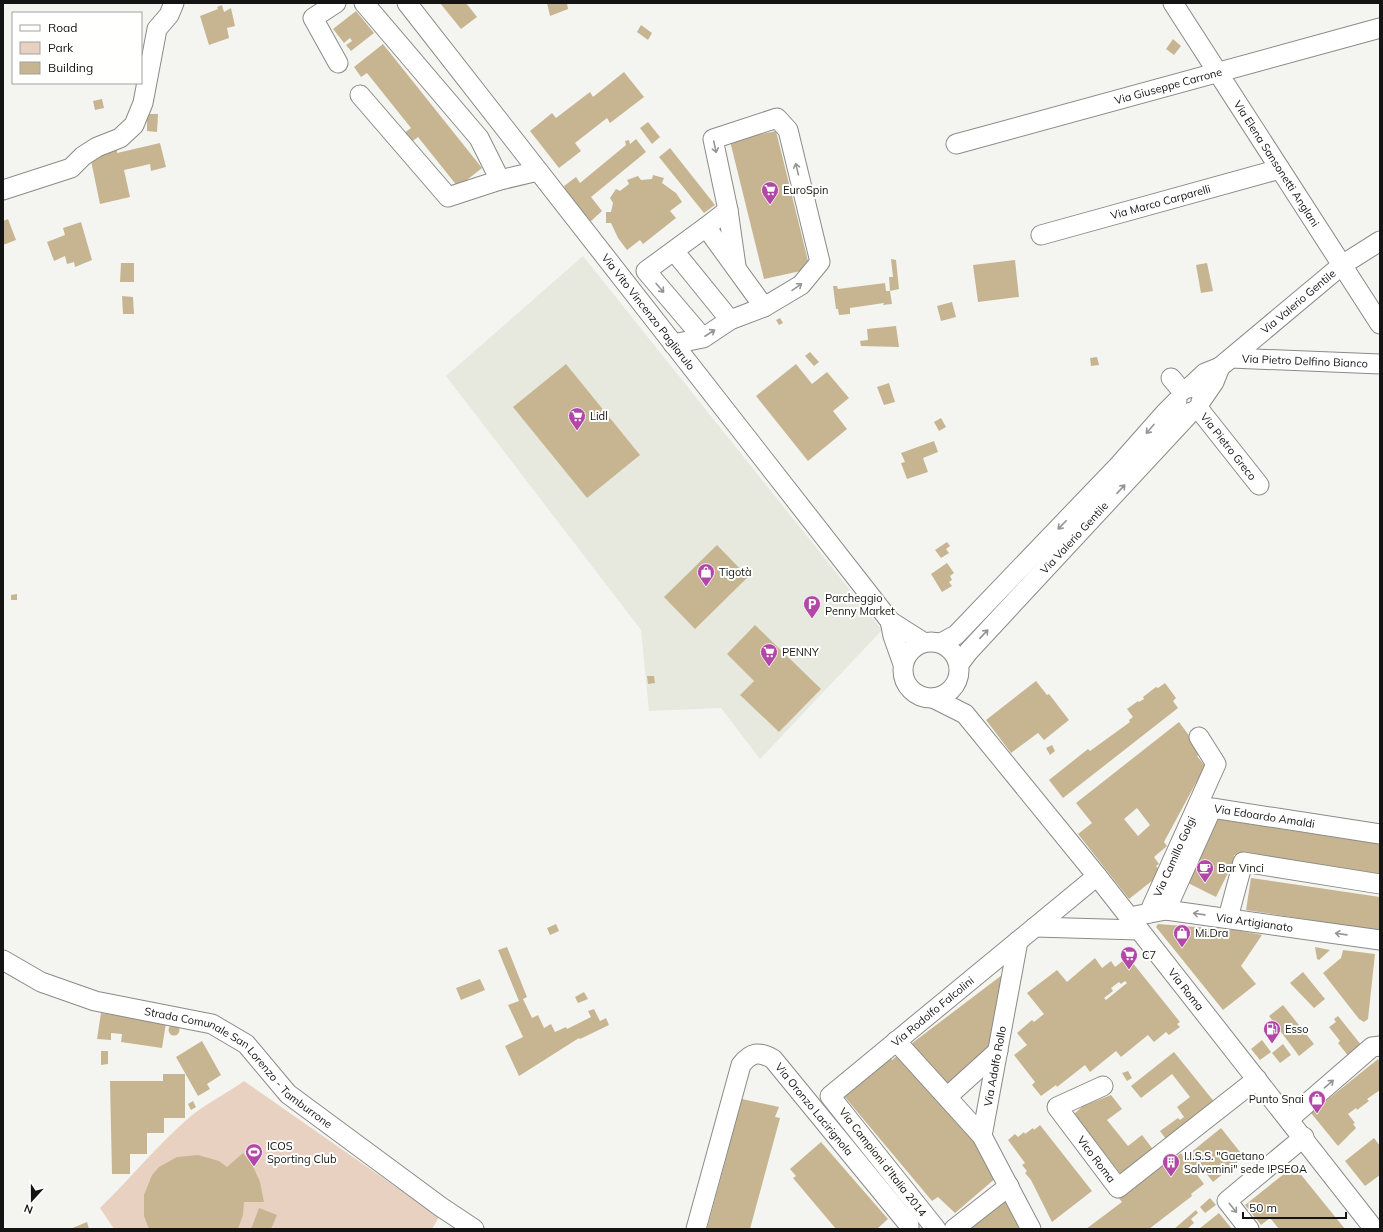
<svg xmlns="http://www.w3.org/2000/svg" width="1383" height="1232" viewBox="0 0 1383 1232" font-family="Mulish,sans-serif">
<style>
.built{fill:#e7e9de}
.green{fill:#e9d1c1}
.building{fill:#c7b591;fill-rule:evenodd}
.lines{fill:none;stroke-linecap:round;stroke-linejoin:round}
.minor-casing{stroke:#8a8a87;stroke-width:21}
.minor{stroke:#fff;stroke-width:19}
.oneway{stroke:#959595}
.labels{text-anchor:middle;stroke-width:4;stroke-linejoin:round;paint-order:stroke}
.street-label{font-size:11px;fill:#131413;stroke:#fffffe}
.poi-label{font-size:11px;fill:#131413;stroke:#fffffe;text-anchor:start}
</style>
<rect width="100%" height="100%" fill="#f4f5f1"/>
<path class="built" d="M 583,256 L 882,630 L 760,759 L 721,708 L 649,711 L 641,630 L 446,376 Z"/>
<path class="green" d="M 244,1081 L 439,1217 L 432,1229 L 114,1229 L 100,1208 C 131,1178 158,1144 191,1116 C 207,1103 227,1093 244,1081 Z"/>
<path class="building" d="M 440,3 L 466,3 L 477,17 L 461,29 Z
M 547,3 L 567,3 L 568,9 L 550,16 Z
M 222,5 L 224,12 L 231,8 L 235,26 L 227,28 L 229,38 L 209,45 L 200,16 L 218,9 L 217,7 Z
M 356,11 L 374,33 L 351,51 L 346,45 L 352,41 L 350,38 L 344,43 L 333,29 Z
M 641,25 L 652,33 L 648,40 L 637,32 Z
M 1173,39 L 1181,46 L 1174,55 L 1166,49 Z
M 383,44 L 482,168 L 458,187 L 418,137 L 410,143 L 403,134 L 411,128 L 367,73 L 361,77 L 354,67 Z
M 624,72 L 644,97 L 610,123 L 607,118 L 575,143 L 581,151 L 559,168 L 530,131 L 552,113 L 556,118 L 590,92 L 593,97 Z
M 102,99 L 104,108 L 95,110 L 93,101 Z
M 147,114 L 158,114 L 157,132 L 147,131 Z
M 648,122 L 660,137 L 652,144 L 640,128 Z
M 776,131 L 810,269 L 764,279 L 730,141 Z
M 636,139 L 646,152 L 591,197 L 602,211 L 590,222 L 564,190 L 565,188 L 564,186 L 576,177 L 580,183 L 626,145 L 625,141 L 629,140 L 630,144 Z
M 160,143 L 166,167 L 151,171 L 150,164 L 124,170 L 130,197 L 100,204 L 90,156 L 117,150 L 117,153 Z
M 670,148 L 715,205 L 704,213 L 659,157 Z
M 653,175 L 664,178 L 662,183 L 676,193 L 682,202 L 670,211 L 676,218 L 643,244 L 640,240 L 627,250 L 618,238 L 611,223 L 606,223 L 606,212 L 611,212 L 613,203 L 610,198 L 616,189 L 620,191 L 629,184 L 627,180 L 638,176 L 641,180 L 652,179 Z
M 8,219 L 16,240 L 3,245 L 3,221 Z
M 81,222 L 92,260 L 75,267 L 74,262 L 67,264 L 65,256 L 54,261 L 47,242 L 65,235 L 63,228 Z
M 891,259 L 896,260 L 899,289 L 890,291 L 892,304 L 883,305 L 884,303 L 850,308 L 850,314 L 839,315 L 838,309 L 836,309 L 833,286 L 837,286 L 838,289 L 885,283 L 886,291 L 890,291 L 889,277 L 893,277 Z
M 1015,260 L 1019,297 L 978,302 L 973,265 Z
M 121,263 L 134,263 L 134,282 L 120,282 Z
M 1207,263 L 1213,291 L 1201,293 L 1196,265 Z
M 122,296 L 133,297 L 134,314 L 123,314 Z
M 952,302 L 956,317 L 941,321 L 937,306 Z
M 780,318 L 783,323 L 779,325 L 776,320 Z
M 896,326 L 899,347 L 861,346 L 860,341 L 868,340 L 867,329 Z
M 810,352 L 819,362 L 814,366 L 805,356 Z
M 1097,357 L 1099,365 L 1091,366 L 1090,358 Z
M 566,364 L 640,455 L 587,498 L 513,407 Z
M 796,364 L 812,384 L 827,372 L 849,398 L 833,411 L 847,429 L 808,461 L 756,396 Z
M 889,383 L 895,402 L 884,405 L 877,387 Z
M 941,418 L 946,427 L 939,431 L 934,422 Z
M 934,441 L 938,452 L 923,458 L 928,472 L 907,479 L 901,463 L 905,462 L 901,453 Z
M 947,542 L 950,546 L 946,549 L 949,553 L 941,558 L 935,550 Z
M 717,545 L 748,577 L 695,629 L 664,597 Z
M 947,563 L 954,573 L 950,576 L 952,580 L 949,582 L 952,586 L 942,592 L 931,574 Z
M 17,594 L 17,600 L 11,600 L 11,595 Z
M 755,625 L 821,689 L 779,732 L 740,695 L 754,681 L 727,654 Z
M 647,676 L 654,676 L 655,683 L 648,684 Z
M 1036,681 L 1047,695 L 1049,694 L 1069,720 L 1044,740 L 1038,733 L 1011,753 L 986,720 Z
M 1165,683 L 1176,698 L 1173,701 L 1178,708 L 1063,798 L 1049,780 L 1088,749 L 1090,751 L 1130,722 L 1129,720 L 1133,717 L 1127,709 L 1138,701 L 1139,702 L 1144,699 L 1143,697 L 1156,687 L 1158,688 Z
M 1179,722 L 1202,753 L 1197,756 L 1205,766 L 1164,842 L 1167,846 L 1154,857 L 1159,864 L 1156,866 L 1162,873 L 1129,899 L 1078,834 L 1092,823 L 1076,803 ZM 1137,808 L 1150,825 L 1138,836 L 1124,819 Z
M 1052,745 L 1055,751 L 1050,755 L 1046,748 Z
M 1217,819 L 1380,844 L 1380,878 L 1234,855 L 1233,863 L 1216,897 L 1188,883 L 1202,854 L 1200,853 Z
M 1251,878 L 1380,897 L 1380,931 L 1246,910 Z
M 556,924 L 559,931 L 550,935 L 547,928 Z
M 1158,924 L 1236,930 L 1262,935 L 1241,966 L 1256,984 L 1223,1010 L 1156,927 Z
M 507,947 L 527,997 L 523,999 L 532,1018 L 538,1015 L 544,1028 L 551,1024 L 555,1032 L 566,1027 L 567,1029 L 591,1017 L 588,1011 L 594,1009 L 600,1021 L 606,1018 L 609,1025 L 580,1039 L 579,1038 L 519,1076 L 505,1046 L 523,1037 L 508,1005 L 519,1001 L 498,950 Z
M 1315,947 L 1330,950 L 1319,960 L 1317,959 Z
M 1343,950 L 1375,954 L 1368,1019 L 1364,1022 L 1359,1019 L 1323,973 L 1341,958 Z
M 1128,957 L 1180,1022 L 1177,1024 L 1180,1027 L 1169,1035 L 1166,1032 L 1154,1042 L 1148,1035 L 1121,1057 L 1116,1051 L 1090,1072 L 1085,1065 L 1057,1087 L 1056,1085 L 1041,1096 L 1032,1085 L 1035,1082 L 1014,1055 L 1027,1045 L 1017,1033 L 1032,1020 L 1034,1022 L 1044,1014 L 1027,993 L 1057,970 L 1067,982 L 1095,958 L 1102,968 L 1111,961 L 1115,967 ZM 1125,981 L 1127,983 L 1106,1000 L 1104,998 L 1113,991 L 1111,988 L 1119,982 L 1121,984 Z
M 1006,972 L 990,1049 L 948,1086 L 911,1044 Z
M 1303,972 L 1325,999 L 1314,1008 L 1290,983 Z
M 480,979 L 485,990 L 461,1000 L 456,988 Z
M 584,992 L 588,999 L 578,1003 L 575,997 Z
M 1283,1005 L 1314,1044 L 1299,1056 L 1269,1016 Z
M 101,1013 L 166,1023 L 162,1048 L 121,1042 L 122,1034 L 111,1033 L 111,1040 L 97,1039 Z
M 1338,1016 L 1362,1046 L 1349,1057 L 1338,1043 L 1340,1041 L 1329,1027 L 1336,1022 L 1334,1019 Z
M168.5 1030a5.5 5.5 0 1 1 11 0a5.5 5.5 0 1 1-11 0Z
M 1262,1040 L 1271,1052 L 1260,1060 L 1251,1049 Z
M 202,1041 L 221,1075 L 207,1084 L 210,1089 L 198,1096 L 176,1057 Z
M 1283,1044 L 1291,1055 L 1280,1063 L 1272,1053 Z
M 101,1051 L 108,1051 L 108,1064 L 101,1065 Z
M 1174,1052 L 1216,1104 L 1168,1142 L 1160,1131 L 1178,1118 L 1180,1120 L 1184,1117 L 1177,1107 L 1190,1097 L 1172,1074 L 1141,1098 L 1131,1086 Z
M 898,1055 L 975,1136 L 997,1177 L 955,1213 L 938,1197 L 932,1201 L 844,1096 L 888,1056 L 892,1060 Z
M 1378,1059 L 1380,1062 L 1380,1090 L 1367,1099 L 1369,1101 L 1357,1110 L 1356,1108 L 1348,1114 L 1355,1123 L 1353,1124 L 1356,1128 L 1338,1146 L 1311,1113 Z
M 1128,1071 L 1132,1078 L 1127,1081 L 1122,1073 Z
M 163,1074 L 185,1074 L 185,1118 L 164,1118 L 164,1133 L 147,1133 L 147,1154 L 130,1154 L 130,1174 L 112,1174 L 110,1081 L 163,1081 Z
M 1111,1095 L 1122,1109 L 1107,1120 L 1128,1146 L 1142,1135 L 1155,1152 L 1123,1177 L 1074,1114 L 1083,1106 Z
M 742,1099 L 779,1107 L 775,1117 L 780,1118 L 750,1229 L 707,1229 Z
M 193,1101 L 196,1107 L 191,1110 L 188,1104 Z
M 1040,1125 L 1092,1191 L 1052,1222 L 1031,1180 L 1025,1173 L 1027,1171 L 1022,1165 L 1025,1163 L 1008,1140 L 1015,1134 L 1018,1137 L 1024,1132 L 1025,1134 L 1033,1128 L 1034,1130 Z
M 1221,1128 L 1244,1157 L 1213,1182 L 1201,1167 L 1195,1172 L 1204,1184 L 1191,1194 L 1192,1196 L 1149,1229 L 1086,1229 L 1122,1202 L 1117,1196 L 1164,1160 L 1167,1164 L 1181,1153 L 1184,1158 Z
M 1374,1138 L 1380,1146 L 1380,1175 L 1365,1186 L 1345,1161 Z
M 821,1142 L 888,1219 L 877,1229 L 836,1229 L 793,1178 L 796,1176 L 790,1169 Z
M 243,1153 L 252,1164 L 260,1182 L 264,1202 L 244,1202 L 243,1215 L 238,1229 L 149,1229 L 144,1216 L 144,1195 L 152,1175 L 159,1167 L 177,1157 L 198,1155 L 219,1161 L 227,1167 Z
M 1294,1166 L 1345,1229 L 1279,1229 L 1270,1218 L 1261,1225 L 1245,1205 Z
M 1210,1198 L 1216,1205 L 1205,1213 L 1200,1207 Z
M 1009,1199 L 1026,1229 L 971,1229 L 970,1224 Z
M 259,1208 L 277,1215 L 271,1229 L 251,1229 Z
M 1196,1210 L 1198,1213 L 1191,1219 L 1194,1223 L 1187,1229 L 1174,1229 Z
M 1219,1213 L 1232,1229 L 1199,1229 Z
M 87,1222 L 89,1229 L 70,1229 Z"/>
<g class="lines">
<g class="minor-casing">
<g id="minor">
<path d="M 336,3 L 313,18 L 338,63"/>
<path d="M 364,3 L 479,138 L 500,180"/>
<path id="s1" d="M 407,3 L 890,621"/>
<path id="s2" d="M 1173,3 L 1380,324"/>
<path d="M 360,95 L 448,197 L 500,180 L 538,171"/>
<path id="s3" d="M 956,144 L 1380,28"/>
<path d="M 3,190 L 71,168 L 83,156 L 97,147 L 120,138 L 134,125 L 143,103 L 157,29 L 169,15 L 174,3"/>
<path d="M 728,210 L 736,266"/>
<path d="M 706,227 L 728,210 L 713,139 L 777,118 L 788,130 L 820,262 L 801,285 L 764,307"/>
<path id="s4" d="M 1041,235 L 1280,169"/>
<path d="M 674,251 L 730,320"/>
<path d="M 673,344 L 703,338 L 730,320 L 764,307 L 706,227 L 646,271 L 703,338"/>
<path id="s5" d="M 1231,358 L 1380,364"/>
<path id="s6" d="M 1220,367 L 1342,265 L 1380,241"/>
<path d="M 1171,378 L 1182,391"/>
<path d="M 1189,388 L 1205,373 L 1220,367 L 1214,382 L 1201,401"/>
<path id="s7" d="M 1198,408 L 1259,485"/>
<circle cx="931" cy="670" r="28"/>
<path d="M 941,643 L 956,635 L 1119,465 L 1165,413 L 1177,401"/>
<path d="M 903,664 L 893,636 L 890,621 L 923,642"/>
<path id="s8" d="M 959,664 L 969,651 L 1191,412"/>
<path id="s9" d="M 933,698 L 965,714 L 1097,876 L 1374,1229"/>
<path id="s10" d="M 1166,910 L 1212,808 L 1380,834"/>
<path id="s11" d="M 1149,913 L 1216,764 L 1199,737"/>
<path id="s12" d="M 1129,917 L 1166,910 L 1380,940"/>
<path d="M 1228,918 L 1243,862 L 1380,884"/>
<path d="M 1035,927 L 1139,930"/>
<path id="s13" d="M 3,960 L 41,982 L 95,1001 L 212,1024 L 246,1044 L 288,1094 L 441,1207 L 474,1229"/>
<path d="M 896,1041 L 982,1136 L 1031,1229"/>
<path id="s14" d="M 1103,1086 L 1057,1107 L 1118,1188 L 1257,1079"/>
<path d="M 947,1097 L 998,1051"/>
<path d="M 1289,1119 L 1372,1047 L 1380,1046"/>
<path id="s15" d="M 982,1136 L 1018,941"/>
<path id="s16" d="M 696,1229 L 741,1065 C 751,1052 759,1051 773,1059 L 909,1225 L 909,1229"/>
<path id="s17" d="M 936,1229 L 830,1096 L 1097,876"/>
<path d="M 954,1229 L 1009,1186"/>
<path d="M 1249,1229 L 1227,1201 L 1304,1137"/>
</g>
</g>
<use href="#minor" class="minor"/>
</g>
<defs><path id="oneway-shaft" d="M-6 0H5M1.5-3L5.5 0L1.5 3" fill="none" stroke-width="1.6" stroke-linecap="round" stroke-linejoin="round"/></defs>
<g class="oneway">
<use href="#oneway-shaft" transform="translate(715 147) rotate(78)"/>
<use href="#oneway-shaft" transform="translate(797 169) rotate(-104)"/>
<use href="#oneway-shaft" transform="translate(797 287) rotate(-35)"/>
<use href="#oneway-shaft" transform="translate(660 288) rotate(49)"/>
<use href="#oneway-shaft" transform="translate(710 333) rotate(-33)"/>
<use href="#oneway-shaft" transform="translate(1150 429) rotate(131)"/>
<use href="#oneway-shaft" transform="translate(1121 489) rotate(-47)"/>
<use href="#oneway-shaft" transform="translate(1062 525) rotate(134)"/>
<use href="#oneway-shaft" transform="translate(984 634) rotate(-47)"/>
<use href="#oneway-shaft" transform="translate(1199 914) rotate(-172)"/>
<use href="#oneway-shaft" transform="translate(1341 934) rotate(-172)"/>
<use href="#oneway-shaft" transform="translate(1329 1084) rotate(-41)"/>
<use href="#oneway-shaft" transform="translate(1233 1208) rotate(51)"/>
</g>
<defs>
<g id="supermarket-pin" transform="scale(0.9)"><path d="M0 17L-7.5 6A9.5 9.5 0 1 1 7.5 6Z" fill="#b247a7" stroke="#fffffe"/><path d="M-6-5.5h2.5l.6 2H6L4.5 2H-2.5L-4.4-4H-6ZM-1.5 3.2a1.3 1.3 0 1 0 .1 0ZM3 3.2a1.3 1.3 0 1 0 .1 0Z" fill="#fff"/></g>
<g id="shop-pin" transform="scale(0.9)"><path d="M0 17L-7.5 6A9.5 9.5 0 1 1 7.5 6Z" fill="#b247a7" stroke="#fffffe"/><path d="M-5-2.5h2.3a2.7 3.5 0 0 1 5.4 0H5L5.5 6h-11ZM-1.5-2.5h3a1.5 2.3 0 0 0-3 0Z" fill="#fff"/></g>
<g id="parking-pin" transform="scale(0.9)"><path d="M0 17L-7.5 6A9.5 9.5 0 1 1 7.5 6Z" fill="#b247a7" stroke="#fffffe"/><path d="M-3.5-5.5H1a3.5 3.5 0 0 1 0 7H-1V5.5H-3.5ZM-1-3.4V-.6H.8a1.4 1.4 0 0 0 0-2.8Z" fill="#fff"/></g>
<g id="cafe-pin" transform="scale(0.9)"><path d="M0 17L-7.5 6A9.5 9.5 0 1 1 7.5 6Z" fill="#b247a7" stroke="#fffffe"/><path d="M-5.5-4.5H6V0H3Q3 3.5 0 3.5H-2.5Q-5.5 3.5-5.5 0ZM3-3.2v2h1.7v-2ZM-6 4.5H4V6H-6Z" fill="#fff"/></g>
<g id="fuel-pin" transform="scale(0.9)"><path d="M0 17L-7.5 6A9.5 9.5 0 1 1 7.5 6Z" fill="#b247a7" stroke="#fffffe"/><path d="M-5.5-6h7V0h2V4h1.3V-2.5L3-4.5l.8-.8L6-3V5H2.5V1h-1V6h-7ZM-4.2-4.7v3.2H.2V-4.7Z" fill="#fff"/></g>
<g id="stadium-pin" transform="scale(0.9)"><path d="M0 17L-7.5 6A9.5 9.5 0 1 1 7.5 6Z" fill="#b247a7" stroke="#fffffe"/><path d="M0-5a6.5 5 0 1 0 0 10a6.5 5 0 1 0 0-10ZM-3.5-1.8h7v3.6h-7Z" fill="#fff"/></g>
<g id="building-pin" transform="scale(0.9)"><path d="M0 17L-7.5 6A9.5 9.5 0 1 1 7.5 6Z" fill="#b247a7" stroke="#fffffe"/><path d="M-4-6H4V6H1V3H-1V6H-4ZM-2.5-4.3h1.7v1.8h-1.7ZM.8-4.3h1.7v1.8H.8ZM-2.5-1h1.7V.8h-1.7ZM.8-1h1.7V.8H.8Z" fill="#fff"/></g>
</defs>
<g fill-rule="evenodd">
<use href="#supermarket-pin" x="770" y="190"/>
<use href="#supermarket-pin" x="577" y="416"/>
<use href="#shop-pin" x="706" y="572"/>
<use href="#parking-pin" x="812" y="604"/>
<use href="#supermarket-pin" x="769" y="652"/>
<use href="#cafe-pin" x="1205" y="868"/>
<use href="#shop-pin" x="1182" y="933"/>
<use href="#supermarket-pin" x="1129" y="955"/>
<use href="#fuel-pin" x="1272" y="1029"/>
<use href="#shop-pin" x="1317" y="1099"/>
<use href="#stadium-pin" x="254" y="1152"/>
<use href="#building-pin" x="1171" y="1162"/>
</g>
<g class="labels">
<g class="street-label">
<text dy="4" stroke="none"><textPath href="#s3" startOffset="220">Via Giuseppe Carrone</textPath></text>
<text dy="4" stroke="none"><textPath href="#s2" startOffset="191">Via Elena Sansonetti Anglani</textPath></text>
<text dy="4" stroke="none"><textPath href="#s4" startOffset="124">Via Marco Carparelli</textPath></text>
<text dy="4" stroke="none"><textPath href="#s6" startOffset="102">Via Valerio Gentile</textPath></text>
<text dy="4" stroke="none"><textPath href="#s1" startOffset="392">Via Vito Vincenzo Pagliarulo</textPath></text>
<text dy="4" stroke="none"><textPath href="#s5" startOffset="74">Via Pietro Delfino Bianco</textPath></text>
<text dy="4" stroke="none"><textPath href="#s7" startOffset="49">Via Pietro Greco</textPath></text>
<text dy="4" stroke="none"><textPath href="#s8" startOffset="171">Via Valerio Gentile</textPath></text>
<text dy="4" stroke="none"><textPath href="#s10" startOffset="165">Via Edoardo Amaldi</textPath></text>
<text dy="4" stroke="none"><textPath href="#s11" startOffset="62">Via Camillo Golgi</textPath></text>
<text dy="4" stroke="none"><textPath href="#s12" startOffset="127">Via Artigianato</textPath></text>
<text dy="4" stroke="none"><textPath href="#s9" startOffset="389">Via Roma</textPath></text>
<text dy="4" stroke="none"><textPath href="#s17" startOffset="303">Via Rodolfo Falcolini</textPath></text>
<text dy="4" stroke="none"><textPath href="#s15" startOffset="71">Via Adolfo Rollo</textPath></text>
<text dy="4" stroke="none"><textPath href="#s13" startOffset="265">Strada Comunale San Lorenzo - Tamburrone</textPath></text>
<text dy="4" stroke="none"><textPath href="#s16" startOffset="272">Via Oronzo Lacirignola</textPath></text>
<text dy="4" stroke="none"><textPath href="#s14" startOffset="116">Vico Roma</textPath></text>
<text transform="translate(883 1162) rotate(52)" y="4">Via Campioni d'Italia 2014</text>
</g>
<g class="poi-label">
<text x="783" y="194">EuroSpin</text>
<text x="590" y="420">Lidl</text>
<text x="719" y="576">Tigotà</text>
<text x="825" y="602">Parcheggio<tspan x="825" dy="13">Penny Market</tspan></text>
<text x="782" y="656">PENNY</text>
<text x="1218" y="872">Bar Vinci</text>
<text x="1195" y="937">Mi.Dra</text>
<text x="1142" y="959">C7</text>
<text x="1285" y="1033">Esso</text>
<text x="1304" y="1103" text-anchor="end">Punto Snai</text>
<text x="267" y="1150">ICOS<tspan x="267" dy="13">Sporting Club</tspan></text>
<text x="1184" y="1160">I.I.S.S. "Gaetano<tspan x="1184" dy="13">Salvemini" sede IPSEOA</tspan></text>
</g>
</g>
<rect width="1383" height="1232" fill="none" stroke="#131413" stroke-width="8"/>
<rect x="12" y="12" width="130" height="72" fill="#fffffe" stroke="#a1a1a0"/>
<rect x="20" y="25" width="20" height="6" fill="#ffffff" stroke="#a1a1a0"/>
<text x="48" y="32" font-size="12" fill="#131413">Road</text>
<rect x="20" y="42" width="20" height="12" fill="#e9d1c1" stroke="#a1a1a0"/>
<text x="48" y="52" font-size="12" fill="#131413">Park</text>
<rect x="20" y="62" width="20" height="12" fill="#c7b591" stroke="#a1a1a0"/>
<text x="48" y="72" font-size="12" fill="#131413">Building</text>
<g transform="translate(32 1200) rotate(201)" stroke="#fffffe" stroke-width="3" paint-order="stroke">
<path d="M0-3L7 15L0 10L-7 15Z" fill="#131413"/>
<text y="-6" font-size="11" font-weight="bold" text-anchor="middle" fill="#131413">N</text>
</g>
<path d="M1243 1212v6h103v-6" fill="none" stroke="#131413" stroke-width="2"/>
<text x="1249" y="1212" font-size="12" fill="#131413" stroke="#fffffe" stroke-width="3" paint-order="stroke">50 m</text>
</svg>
